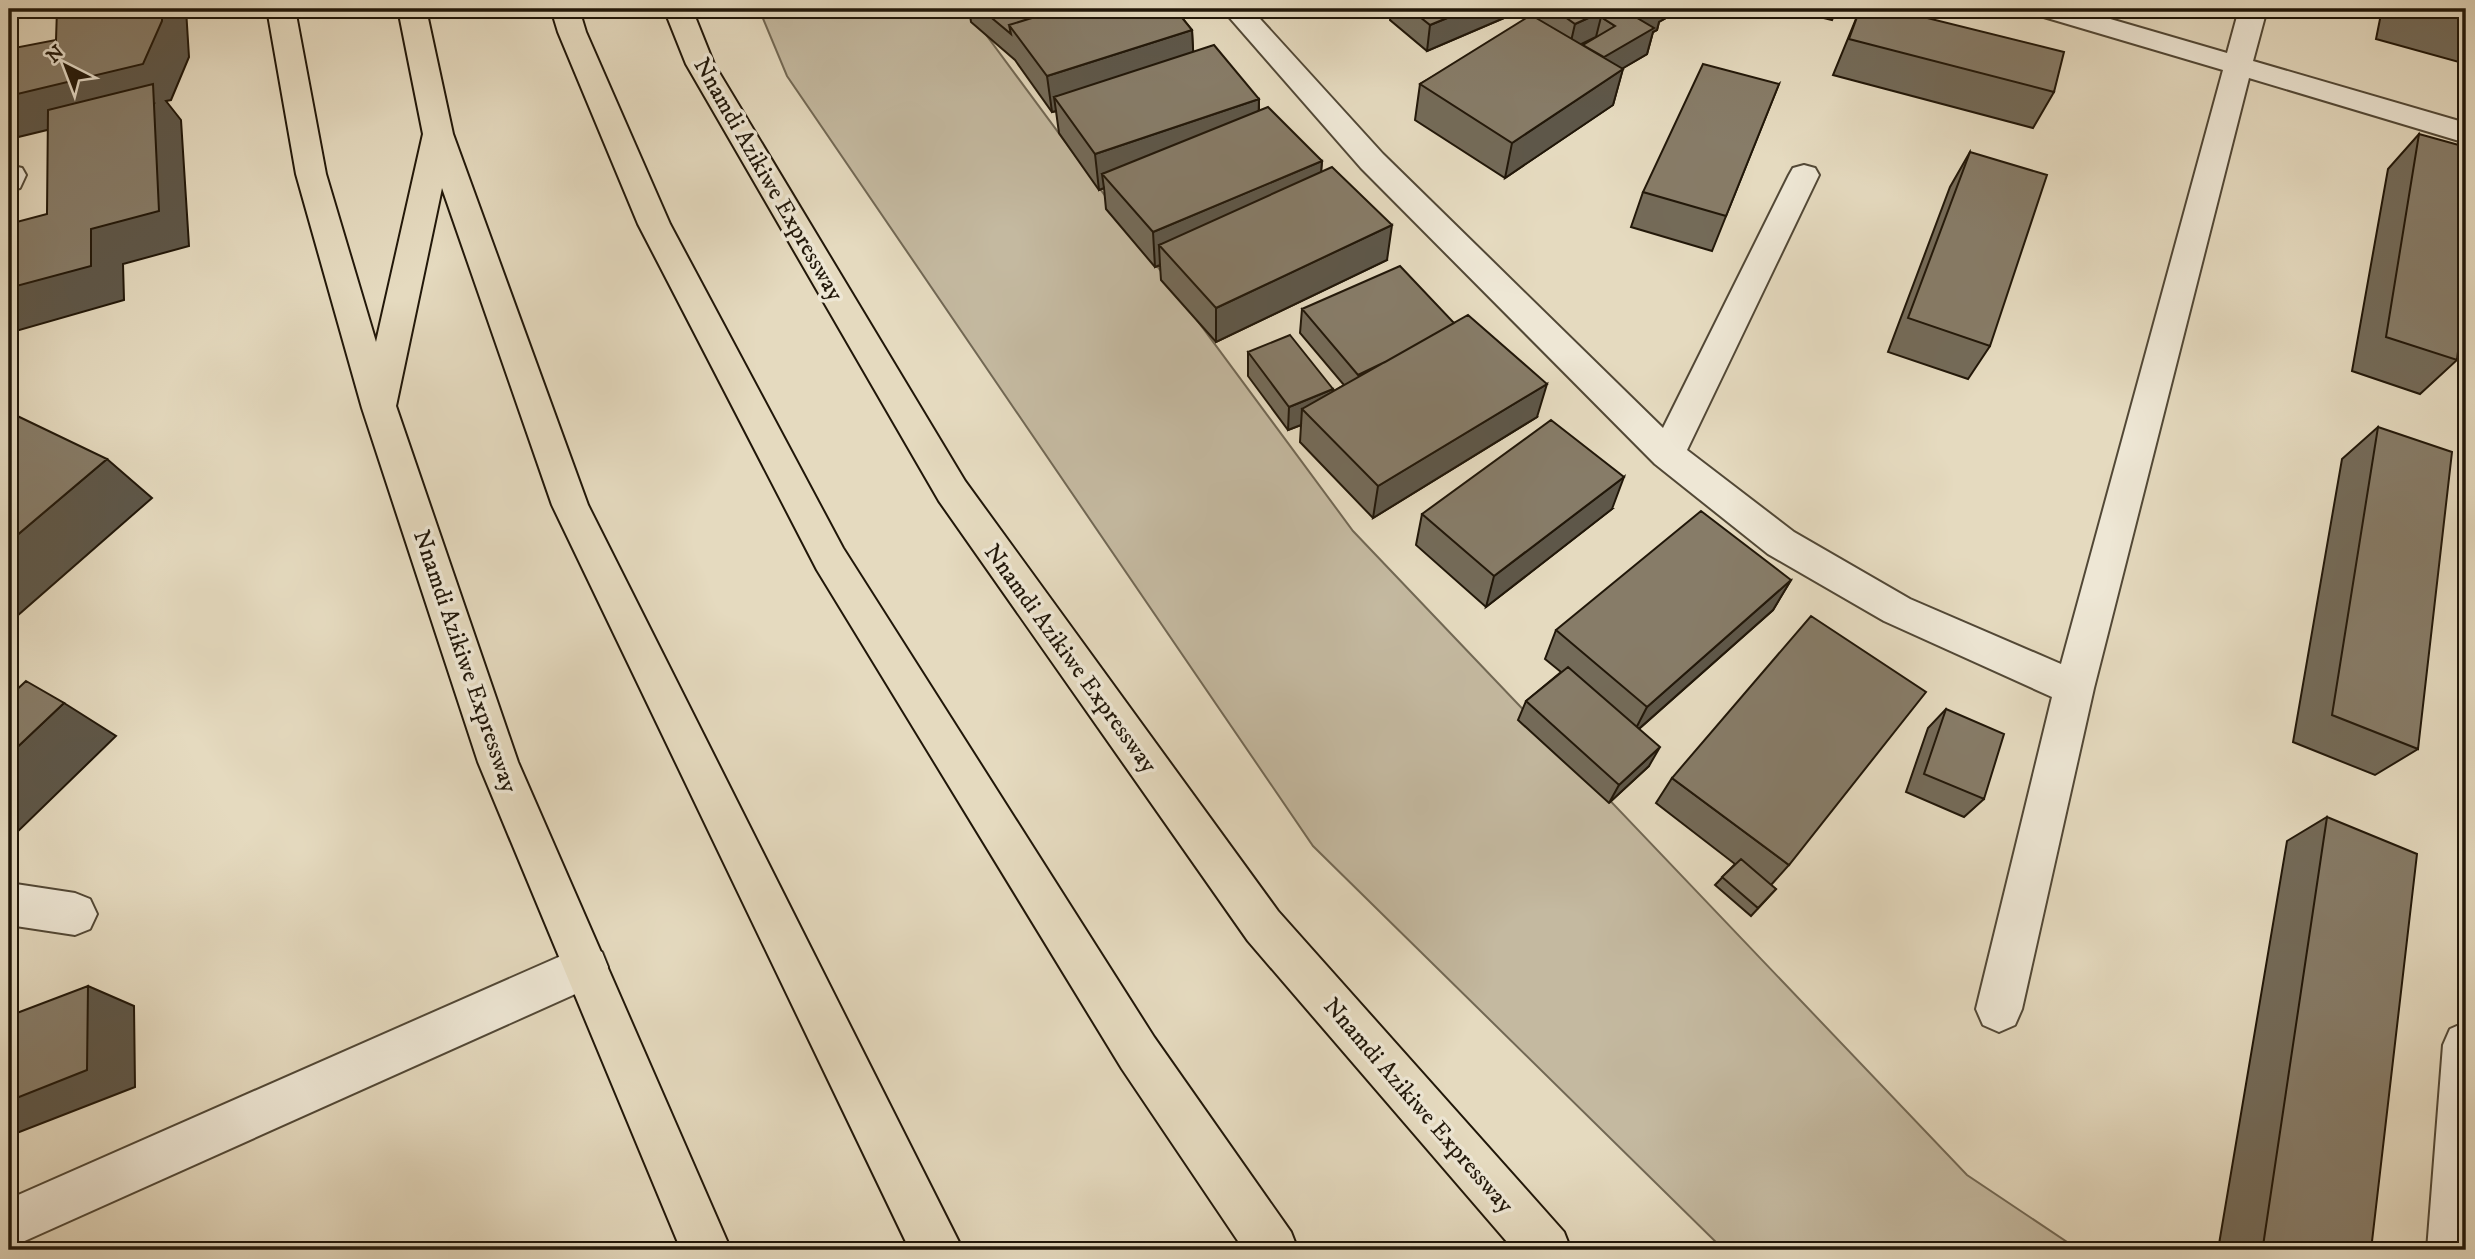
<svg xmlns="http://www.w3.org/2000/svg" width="2475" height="1259" viewBox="0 0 2475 1259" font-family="'IM FELL DW Pica',serif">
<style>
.green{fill:#c4b9a0;stroke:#726854;stroke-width:2}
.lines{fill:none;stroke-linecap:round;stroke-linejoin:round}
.minor-casing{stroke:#524836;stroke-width:4}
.highway-casing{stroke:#211709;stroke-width:4}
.minor{fill:#eee7d5;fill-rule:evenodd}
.highway{fill:#e5dabf;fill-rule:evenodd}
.wall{fill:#746b59;stroke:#211709;stroke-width:2}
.shaded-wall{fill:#5e5749;stroke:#211709;stroke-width:2}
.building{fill:#877c68;stroke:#211709;stroke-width:2}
.labels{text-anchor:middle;stroke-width:7;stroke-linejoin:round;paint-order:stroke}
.street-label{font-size:24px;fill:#211709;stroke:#eee7d5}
</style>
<rect width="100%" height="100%" fill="#e5dabf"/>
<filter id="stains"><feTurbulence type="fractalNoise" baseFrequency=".00286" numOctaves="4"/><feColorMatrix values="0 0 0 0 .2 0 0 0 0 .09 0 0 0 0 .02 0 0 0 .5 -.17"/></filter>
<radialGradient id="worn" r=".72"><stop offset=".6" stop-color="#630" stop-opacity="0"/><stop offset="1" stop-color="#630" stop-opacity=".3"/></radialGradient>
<path class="green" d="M 759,9 L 967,9 L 1353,531 L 1967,1175 L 2079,1250 L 1724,1250 L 1313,846 L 787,76 Z"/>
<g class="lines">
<g class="minor-casing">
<path id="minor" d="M 1222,9 L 1251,9 L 1383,154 L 1663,428 L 1789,175 L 1793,168 L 1804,165 L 1815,168 L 1819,175 L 1687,450 L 1794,532 L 1910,599 L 2061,664 L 2223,70 L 2037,15 L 2033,9 L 2076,9 L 2227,53 L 2239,9 L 2267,9 L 2253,61 L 2466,123 L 2466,143 L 2249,78 L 2094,688 L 2022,1009 L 2015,1025 L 1999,1032 L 1983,1025 L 1976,1009 L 2052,697 L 1884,621 L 1768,554 L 1655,464 L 1361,168 Z
M 9,165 L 22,168 L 26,175 L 20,188 L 9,191 Z
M 9,883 L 75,893 L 90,899 L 97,914 L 90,929 L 75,935 L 9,925 Z
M 586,945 L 602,952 L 608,967 L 602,982 L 9,1248 L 9,1199 Z
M 2466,1022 L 2466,1250 L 2427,1250 L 2443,1045 L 2450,1029 Z"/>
</g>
<g class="highway-casing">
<path id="highway" d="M 267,9 L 295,9 L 326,174 L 376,342 L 423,134 L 398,9 L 426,9 L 453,134 L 588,505 L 963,1250 L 910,1250 L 905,1240 L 552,505 L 442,188 L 396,406 L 518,762 L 731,1250 L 681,1250 L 478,762 L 362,408 L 296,174 Z
M 551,9 L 579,9 L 586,32 L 670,224 L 843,548 L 1154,1037 L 1291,1232 L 1298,1250 L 1244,1250 L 1122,1069 L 817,570 L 638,224 L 558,32 Z
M 664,9 L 692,9 L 714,64 L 965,481 L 1278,911 L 1564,1232 L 1571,1250 L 1514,1250 L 1248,941 L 939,501 L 686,64 Z"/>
</g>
<use href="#minor" class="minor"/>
<use href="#highway" class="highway"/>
</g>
<path class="wall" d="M 969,9 L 1175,9 L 1192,30 L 1193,52 L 1259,99 L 1259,110 L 1322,161 L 1321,172 L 1387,260 L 1216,342 L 1161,280 L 1160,265 L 1155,267 L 1106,209 L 1104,188 L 1099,190 L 1059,133 L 1056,111 L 1052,112 L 1015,60 L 971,22 Z
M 1392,9 L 1525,9 L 1427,51 L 1390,20 Z
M 1539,9 L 1682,9 L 1659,22 L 1657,30 L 1653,32 L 1647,54 L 1623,68 L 1613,105 L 1505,178 L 1415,120 L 1420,84 L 1537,18 Z
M 1787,9 L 1837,9 L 1832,20 Z
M 1860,9 L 2054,92 L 2033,128 L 1833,75 Z
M 2382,9 L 2466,9 L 2466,64 L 2376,39 Z
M 1779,84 L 1712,251 L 1631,227 L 1643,192 Z
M 2419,134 L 2457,360 L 2420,394 L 2352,371 L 2388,169 Z
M 1970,152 L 1990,346 L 1968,379 L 1888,352 L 1950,187 Z
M 1302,309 L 1537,417 L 1373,518 L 1300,442 L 1301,425 L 1288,430 L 1248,376 L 1248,352 L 1333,389 L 1332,392 L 1344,385 L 1300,333 Z
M 2378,427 L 2418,749 L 2375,775 L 2293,742 L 2342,459 Z
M 1612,509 L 1486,607 L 1416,545 L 1422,514 Z
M 1791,580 L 1773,610 L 1639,729 L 1649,766 L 1609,803 L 1518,720 L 1526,701 L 1561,672 L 1545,659 L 1556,630 Z
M 1946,709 L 1984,799 L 1964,817 L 1906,792 L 1928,728 Z
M 1672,778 L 1789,865 L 1771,885 L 1776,889 L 1751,916 L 1715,885 L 1735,864 L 1656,803 Z
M 2327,817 L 2371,1250 L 2218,1250 L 2287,841 Z"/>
<path class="shaded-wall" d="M 162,9 L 186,9 L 189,57 L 171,100 L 166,101 L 181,120 L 189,246 L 123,264 L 124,300 L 9,333 L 9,288 L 91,229 L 154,104 L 10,139 L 9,137 L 9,96 Z
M 1469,9 L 1525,9 L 1427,51 L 1430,25 Z
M 1608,9 L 1628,9 L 1615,26 L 1601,17 L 1596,37 L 1569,50 L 1575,24 Z
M 1657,9 L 1682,9 L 1659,22 L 1657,30 L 1653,32 L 1647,54 L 1591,87 L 1598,61 L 1639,19 Z
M 1192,30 L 1194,66 L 1054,97 L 1056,111 L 1052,112 L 1047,76 Z
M 1623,69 L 1613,105 L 1505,178 L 1512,143 Z
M 1259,99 L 1258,134 L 1102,174 L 1104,188 L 1099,190 L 1095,154 Z
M 1322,161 L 1319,196 L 1159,245 L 1160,265 L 1155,267 L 1153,232 Z
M 1392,225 L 1387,260 L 1216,342 L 1216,308 Z
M 1547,384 L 1537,417 L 1373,518 L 1378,486 Z
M 1333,389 L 1331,413 L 1302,409 L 1301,425 L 1288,430 L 1289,407 Z
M 107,459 L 152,498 L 9,623 L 9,542 Z
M 1624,477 L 1612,509 L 1486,607 L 1494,576 Z
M 1791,580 L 1773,610 L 1633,734 L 1647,707 Z
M 64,703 L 116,736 L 9,840 L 9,755 Z
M 1660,747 L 1649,766 L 1609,803 L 1619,785 Z
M 88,986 L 134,1006 L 135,1087 L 9,1136 L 9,1101 Z"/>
<path class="building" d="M 57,9 L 162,9 L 162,21 L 143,64 L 9,96 L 9,49 L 56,40 Z
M 981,9 L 1061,9 L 1009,25 L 1011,34 Z
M 1060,9 L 1175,9 L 1192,30 L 1047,76 L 1009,25 Z
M 1410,9 L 1469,9 L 1430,25 Z
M 1554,9 L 1608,9 L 1575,24 Z
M 1614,9 L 1657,9 L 1639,19 L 1654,28 L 1604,57 L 1583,45 L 1615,26 L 1601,17 Z
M 1860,9 L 1891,9 L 2064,52 L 2054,92 L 1849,39 Z
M 2426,9 L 2466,9 L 2466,19 Z
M 1531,15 L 1623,69 L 1512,143 L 1420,84 Z
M 1214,45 L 1259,99 L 1095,154 L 1054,97 Z
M 1703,64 L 1779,84 L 1726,216 L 1643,192 Z
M 153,84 L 159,211 L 91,229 L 91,266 L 9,288 L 9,224 L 47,214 L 48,110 Z
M 1268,107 L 1322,161 L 1153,232 L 1102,174 Z
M 2419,134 L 2466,147 L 2466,282 L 2457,360 L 2386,337 Z
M 1970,152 L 2047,175 L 1990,346 L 1908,318 Z
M 1332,167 L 1392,225 L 1216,308 L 1159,245 Z
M 1400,266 L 1454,323 L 1385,362 L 1358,375 L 1302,309 Z
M 1468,315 L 1547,384 L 1378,486 L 1302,409 Z
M 1290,335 L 1333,389 L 1289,407 L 1248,352 Z
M 9,412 L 107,459 L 9,542 Z
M 1551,420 L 1624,477 L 1494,576 L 1422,514 Z
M 2378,427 L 2452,452 L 2418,749 L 2332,715 Z
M 1701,511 L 1791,580 L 1647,707 L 1556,630 Z
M 1811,616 L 1926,692 L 1789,865 L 1672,778 Z
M 1568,667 L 1660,747 L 1619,785 L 1526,701 Z
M 26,681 L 64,703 L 9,755 L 9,697 Z
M 1946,709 L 2004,734 L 1984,799 L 1924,774 Z
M 2327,817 L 2417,854 L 2371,1250 L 2271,1250 L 2263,1246 Z
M 1741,859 L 1776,889 L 1758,908 L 1722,877 Z
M 88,986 L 87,1070 L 9,1101 L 9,1016 Z"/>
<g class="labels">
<g class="street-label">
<text transform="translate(769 179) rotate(60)" y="8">Nnamdi Azikiwe Expressway</text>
<text transform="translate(1071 658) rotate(54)" y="8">Nnamdi Azikiwe Expressway</text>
<text transform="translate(466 661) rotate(71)" y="8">Nnamdi Azikiwe Expressway</text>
<text transform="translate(1419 1105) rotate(49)" y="8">Nnamdi Azikiwe Expressway</text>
</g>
</g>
<rect width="2475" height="1259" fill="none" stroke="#e5dabf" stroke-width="35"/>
<rect x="10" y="10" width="2454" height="1238" fill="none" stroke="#211709" stroke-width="3.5"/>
<rect x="18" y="18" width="2440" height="1224" fill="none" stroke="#211709" stroke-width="2"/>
<g transform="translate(66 66) rotate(318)" stroke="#eee7d5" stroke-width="5" paint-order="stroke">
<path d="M0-5L12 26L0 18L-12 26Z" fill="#211709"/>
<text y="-10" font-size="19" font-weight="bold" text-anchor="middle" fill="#211709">N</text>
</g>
<rect width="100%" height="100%" filter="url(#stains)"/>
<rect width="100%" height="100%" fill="url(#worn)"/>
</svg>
